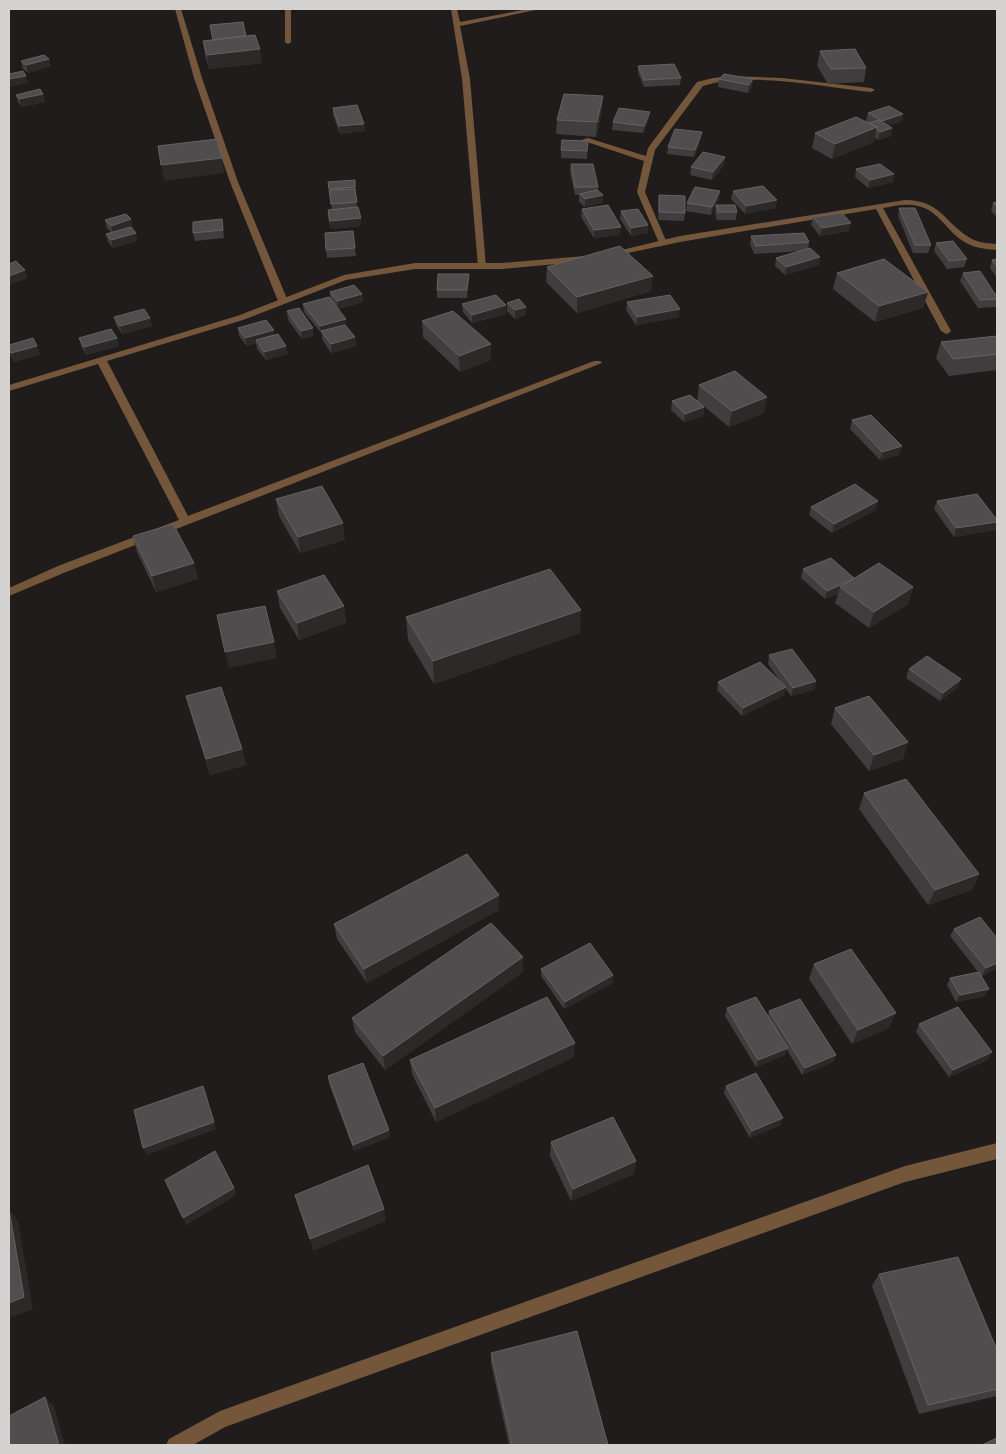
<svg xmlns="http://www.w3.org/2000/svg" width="1006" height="1454" viewBox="0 0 1006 1454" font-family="Poppins,sans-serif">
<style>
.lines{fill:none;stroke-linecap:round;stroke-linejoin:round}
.service{fill:#74573a;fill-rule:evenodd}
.minor{fill:#74573a;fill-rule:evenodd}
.wall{fill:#403d3e}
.shaded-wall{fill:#2c2929}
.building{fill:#504d4e;stroke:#656263}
</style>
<rect width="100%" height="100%" fill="#1f1c1b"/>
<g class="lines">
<path class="service" d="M 175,9 L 181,9 L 202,78 L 238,182 L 288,301 L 286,303 L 278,301 L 230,182 L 194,78 Z
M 285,9 L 291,9 L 291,42 L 288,44 L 285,42 Z
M 451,9 L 457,9 L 460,22 L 528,9 L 540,9 L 460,26 L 470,79 L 486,266 L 482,269 L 478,266 L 462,79 Z
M 732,76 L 782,78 L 871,88 L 875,90 L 871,92 C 823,87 748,71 703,86 L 655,150 L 645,192 L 667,243 L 660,245 L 637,192 L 644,161 L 581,140 L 588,138 L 646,156 L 648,148 L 697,82 L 713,78 Z"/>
<path class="minor" d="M 905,200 C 939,200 943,220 967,236 C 976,243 987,243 997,244 L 997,250 C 985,249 973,248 963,241 C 947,231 938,210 918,206 C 906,203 895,206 883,208 L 951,331 L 949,333 L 946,334 L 941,331 L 876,209 L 680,242 L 609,257 L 605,254 L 680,236 Z
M 585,256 L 589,259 L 588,261 L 502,269 L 415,269 L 346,280 L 243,320 L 107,361 L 188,516 L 594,361 L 600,361 L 602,363 L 66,572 L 9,596 L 9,588 L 58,566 L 179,520 L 98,364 L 9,391 L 9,385 L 237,316 L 344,275 L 415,263 L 502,263 Z
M 997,1143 L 997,1159 L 905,1182 L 225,1427 L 193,1445 L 166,1445 L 169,1439 L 220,1411 L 905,1166 Z"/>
</g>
<path class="wall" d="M 246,36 L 262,63 L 209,69 L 205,55 L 203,41 Z
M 820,51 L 866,68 L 864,82 L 828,84 L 817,66 Z
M 49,59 L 51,66 L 28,73 L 23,69 L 21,61 Z
M 638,66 L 681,78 L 680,85 L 644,87 L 638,73 Z
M 724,74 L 752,87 L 748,93 L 718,87 L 719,79 Z
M 43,94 L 45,102 L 22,107 L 18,102 L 16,95 Z
M 603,96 L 602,111 L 596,137 L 556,134 L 557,120 Z
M 333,108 L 364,124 L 365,131 L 340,134 L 333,115 Z
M 868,113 L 902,121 L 888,126 L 892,128 L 891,136 L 878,140 L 875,138 L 874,142 L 832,159 L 812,148 L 815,133 L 870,123 L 866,121 Z
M 649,120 L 643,133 L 612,130 L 613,122 Z
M 701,140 L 694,157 L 667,154 L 668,147 Z
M 588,141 L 587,159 L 561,158 L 561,150 Z
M 725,157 L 724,165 L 712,180 L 690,175 L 691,167 Z
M 571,164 L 598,187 L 598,190 L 603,195 L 603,203 L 585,207 L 579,202 L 579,195 L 575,195 L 570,172 Z
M 856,169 L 893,182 L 868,188 L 855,177 Z
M 355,180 L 357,207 L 361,218 L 361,226 L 331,229 L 328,218 L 328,210 L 332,210 L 328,182 Z
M 733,191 L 776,208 L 745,214 L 731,199 Z
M 659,195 L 685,213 L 684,221 L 658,220 Z
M 719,199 L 711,215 L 686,211 L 687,203 Z
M 997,202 L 997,217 L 991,211 L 993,203 Z
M 716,205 L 737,212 L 736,220 L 717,220 L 715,213 Z
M 899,208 L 931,245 L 928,253 L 913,253 L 898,216 Z
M 582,209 L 620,235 L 594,238 L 581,217 Z
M 621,211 L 648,225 L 648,233 L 631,236 L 620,219 Z
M 813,217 L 849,231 L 820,236 L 811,225 Z
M 105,220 L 133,227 L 131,228 L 136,233 L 137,241 L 113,248 L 108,242 L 106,234 L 112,233 L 107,228 Z
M 223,227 L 224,238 L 195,241 L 193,233 Z
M 353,231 L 356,256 L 327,258 L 326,250 Z
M 751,236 L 809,242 L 808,249 L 819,265 L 785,275 L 775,266 L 776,258 L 801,251 L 754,254 L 750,244 Z
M 936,243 L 967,259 L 964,267 L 947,269 L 934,251 Z
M 997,259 L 997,278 L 990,268 L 992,260 Z
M 547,267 L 651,291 L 577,313 L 546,282 Z
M 837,273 L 928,292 L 923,308 L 875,322 L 833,289 Z
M 963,273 L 997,297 L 997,302 L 996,307 L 978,308 L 960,281 Z
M 469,274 L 467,298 L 437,298 L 437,290 Z
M 330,292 L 362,294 L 363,302 L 339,309 L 347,327 L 355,337 L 356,346 L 331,353 L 322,339 L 322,334 L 304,312 L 303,304 L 330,298 Z
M 627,302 L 679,317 L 636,325 L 626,310 Z
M 507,303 L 526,307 L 526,315 L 515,319 L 507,311 Z
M 462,304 L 506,305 L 506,314 L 472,323 L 463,312 Z
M 287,311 L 314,336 L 302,339 L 288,320 Z
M 114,317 L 152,326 L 122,334 L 116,325 Z
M 422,321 L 491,344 L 491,360 L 460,372 L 423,337 Z
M 238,328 L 274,335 L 288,354 L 266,360 L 257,349 L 256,343 L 247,346 L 239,336 Z
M 997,336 L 997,370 L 949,376 L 936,358 L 941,342 Z
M 79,338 L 119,346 L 86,355 L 81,346 Z
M 9,345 L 37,346 L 40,354 L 14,362 L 9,351 Z
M 699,385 L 764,413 L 729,427 L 700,403 L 704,407 L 703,416 L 684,422 L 671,410 L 672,401 L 697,401 Z
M 852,420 L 902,446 L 899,455 L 880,460 L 850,429 Z
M 276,499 L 345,540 L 300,553 L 279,516 Z
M 937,501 L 995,530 L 954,537 L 934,509 Z
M 811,507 L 876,510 L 832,533 L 809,515 Z
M 133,536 L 194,563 L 198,579 L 156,592 L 137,552 Z
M 803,569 L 854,578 L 913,587 L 908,604 L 869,628 L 835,603 L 838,594 L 825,599 L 801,578 Z
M 277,591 L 344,606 L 346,623 L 299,640 L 280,608 Z
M 406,617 L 580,633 L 434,684 L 408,640 Z
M 769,655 L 816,681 L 814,690 L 791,696 L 785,688 L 784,695 L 742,716 L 717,690 L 718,682 L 780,681 L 768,664 Z
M 909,669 L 961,679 L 958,687 L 940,701 L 906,678 Z
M 186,696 L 242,749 L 246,765 L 210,775 Z
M 835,708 L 908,742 L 903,759 L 869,771 L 831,724 Z
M 864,793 L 979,874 L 972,890 L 928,905 L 859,809 Z
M 499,895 L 499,910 L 367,983 L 337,939 L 334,924 Z
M 954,929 L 997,938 L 997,968 L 982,976 L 985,996 L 956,1002 L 947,985 L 950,978 L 978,972 L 950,936 Z
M 814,964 L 889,1028 L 852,1044 L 809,979 Z
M 541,969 L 613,983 L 564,1009 L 541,976 Z
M 523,972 L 385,1070 L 355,1032 L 352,1018 Z
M 727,1008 L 768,1016 L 769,1011 L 836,1055 L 833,1062 L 802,1075 L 787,1050 L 785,1055 L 756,1067 L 725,1016 Z
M 919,1024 L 988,1060 L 949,1077 L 916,1032 Z
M 574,1057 L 436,1122 L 412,1074 L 410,1060 Z
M 328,1076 L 389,1130 L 390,1137 L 354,1151 L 329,1084 Z
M 726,1086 L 781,1125 L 750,1138 L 724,1093 Z
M 551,1142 L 636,1161 L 634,1174 L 571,1201 L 550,1156 Z
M 879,1274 L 997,1350 L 997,1396 L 919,1414 L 872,1286 Z
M 491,1353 L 608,1445 L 509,1445 L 491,1364 Z"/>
<path class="shaded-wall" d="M 260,49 L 262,63 L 209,69 L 207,55 Z
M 49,59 L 51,66 L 28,73 L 26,65 Z
M 26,76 L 28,83 L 9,87 L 9,79 Z
M 753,79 L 752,87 L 748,93 L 749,85 Z
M 43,94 L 45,102 L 22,107 L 19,99 Z
M 603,96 L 602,111 L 596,137 L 597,122 Z
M 650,112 L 649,120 L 643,133 L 644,126 Z
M 903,114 L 902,121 L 881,128 L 882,121 Z
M 364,124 L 365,131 L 340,134 L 339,126 Z
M 877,127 L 874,142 L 832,159 L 835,144 Z
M 892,128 L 891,136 L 878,140 L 880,132 Z
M 702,132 L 701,140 L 694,157 L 695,150 Z
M 725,157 L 724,165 L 712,180 L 713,172 Z
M 222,158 L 224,173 L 164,181 L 161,165 Z
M 894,174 L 893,182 L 868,188 L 870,180 Z
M 720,191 L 719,199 L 711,215 L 712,207 Z
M 603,195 L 603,203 L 585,207 L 585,199 Z
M 777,200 L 776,208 L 745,214 L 746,206 Z
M 361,218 L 361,226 L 331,229 L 330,221 Z
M 131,219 L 133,227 L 113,234 L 111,226 Z
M 851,223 L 849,231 L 820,236 L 822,228 Z
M 648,225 L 648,233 L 631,236 L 631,228 Z
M 621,227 L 620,235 L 594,238 L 594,230 Z
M 136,233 L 137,241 L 113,248 L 111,240 Z
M 820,257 L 819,265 L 785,275 L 786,267 Z
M 25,270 L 28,278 L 9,285 L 9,276 Z
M 469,274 L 469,282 L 467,298 L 467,290 Z
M 653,276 L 651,291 L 577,313 L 577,297 Z
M 928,292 L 923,308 L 875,322 L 879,306 Z
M 362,294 L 363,302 L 338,309 L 337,301 Z
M 506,305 L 506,314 L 472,323 L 472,315 Z
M 526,307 L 526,315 L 515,319 L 515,310 Z
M 680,309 L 679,317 L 636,325 L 637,317 Z
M 150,318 L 152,326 L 122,334 L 120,326 Z
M 346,319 L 347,327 L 321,331 L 321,334 L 320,326 Z
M 313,328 L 314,336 L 302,339 L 301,331 Z
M 274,330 L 275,338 L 256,340 L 256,343 L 247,346 L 245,338 Z
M 355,337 L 356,346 L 331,353 L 331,344 Z
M 117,338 L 119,346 L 86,355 L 84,347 Z
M 491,344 L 491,360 L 460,372 L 459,356 Z
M 37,346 L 40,354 L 14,362 L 11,353 Z
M 286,346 L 288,354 L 266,360 L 264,352 Z
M 767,397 L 764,413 L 729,427 L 732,411 Z
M 704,407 L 703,416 L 684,422 L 685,414 Z
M 902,446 L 899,455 L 880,460 L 882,452 Z
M 878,501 L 876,510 L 832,533 L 834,524 Z
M 997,522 L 997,524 L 995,530 L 954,537 L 956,528 Z
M 343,523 L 345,540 L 300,553 L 298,537 Z
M 194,563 L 198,579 L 156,592 L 152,576 Z
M 855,579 L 840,587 L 838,594 L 825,599 L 827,591 Z
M 913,587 L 908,604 L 869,628 L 874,612 Z
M 344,606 L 346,623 L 299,640 L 297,623 Z
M 581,610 L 580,633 L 434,684 L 433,661 Z
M 274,642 L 277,658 L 229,668 L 225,652 Z
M 961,679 L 958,687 L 940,701 L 943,693 Z
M 816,681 L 814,690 L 791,696 L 793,688 Z
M 786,687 L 784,695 L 742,716 L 743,708 Z
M 908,742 L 903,759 L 869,771 L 874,755 Z
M 242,749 L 246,765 L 210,775 L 206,759 Z
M 979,874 L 972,890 L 928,905 L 935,890 Z
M 499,895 L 499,910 L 367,983 L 364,969 Z
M 523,957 L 523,972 L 385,1070 L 383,1056 Z
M 997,963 L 997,968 L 982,976 L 986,968 Z
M 613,975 L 613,983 L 564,1009 L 565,1002 Z
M 989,989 L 985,996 L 956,1002 L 960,995 Z
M 896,1013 L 889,1028 L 852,1044 L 858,1030 Z
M 575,1043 L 574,1057 L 436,1122 L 435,1108 Z
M 788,1048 L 785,1055 L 756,1067 L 758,1060 Z
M 992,1052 L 988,1060 L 949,1077 L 953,1070 Z
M 836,1055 L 833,1062 L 802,1075 L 805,1068 Z
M 203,1086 L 216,1129 L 147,1155 L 143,1148 Z
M 783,1118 L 781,1125 L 750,1138 L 752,1131 Z
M 389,1130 L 390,1137 L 354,1151 L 353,1145 Z
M 636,1161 L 634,1174 L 571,1201 L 573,1189 Z
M 234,1188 L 237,1195 L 186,1225 L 183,1218 Z
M 9,1209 L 18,1221 L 33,1309 L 9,1318 Z
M 384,1209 L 386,1221 L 313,1251 L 310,1239 Z
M 45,1397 L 54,1406 L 65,1445 L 59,1445 Z"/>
<path class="building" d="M 243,22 L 246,36 L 213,40 L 210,25 Z
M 255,35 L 260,49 L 207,55 L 203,41 Z
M 855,49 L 866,68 L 831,69 L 820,51 Z
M 44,55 L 49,59 L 26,65 L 21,61 Z
M 674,64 L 681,78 L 644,80 L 638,66 Z
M 23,71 L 26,76 L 9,79 L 9,74 Z
M 724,74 L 753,79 L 749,85 L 719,79 Z
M 40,89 L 43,94 L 19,99 L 16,95 Z
M 564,94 L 603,96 L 597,122 L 557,120 Z
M 357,105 L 364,124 L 339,126 L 333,108 Z
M 889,106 L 903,114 L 882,121 L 868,113 Z
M 619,108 L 650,112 L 644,126 L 613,122 Z
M 856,117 L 877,127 L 835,144 L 815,133 Z
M 879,120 L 892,128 L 880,132 L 877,130 L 877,127 L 869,123 Z
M 675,129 L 702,132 L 695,150 L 668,147 Z
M 217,139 L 222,158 L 161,165 L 158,146 Z
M 562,140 L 588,141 L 587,151 L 561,150 Z
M 703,152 L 725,157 L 713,172 L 691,167 Z
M 571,164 L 593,164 L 598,187 L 575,187 Z
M 880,164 L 894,174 L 870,180 L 856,169 Z
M 355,180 L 355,187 L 329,189 L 328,182 Z
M 763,186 L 777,200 L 746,206 L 733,191 Z
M 695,187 L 720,191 L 712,207 L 687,203 Z
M 355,189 L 357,202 L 331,204 L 329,190 Z
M 597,190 L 603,195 L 585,199 L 580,194 Z
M 659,195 L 685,196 L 685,213 L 659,212 Z
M 997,202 L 997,207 L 993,203 Z
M 608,205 L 621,227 L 594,230 L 582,209 Z
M 716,205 L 735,205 L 737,212 L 718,212 Z
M 358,207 L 361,218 L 330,221 L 328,210 Z
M 899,208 L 915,208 L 931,245 L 915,245 Z
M 638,209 L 648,225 L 631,228 L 621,211 Z
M 842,213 L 851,223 L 822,228 L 813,217 Z
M 126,214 L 131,219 L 111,226 L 105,220 Z
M 222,219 L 223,230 L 193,233 L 193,222 Z
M 131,227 L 136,233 L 111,240 L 106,234 Z
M 353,231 L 355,248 L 326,250 L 325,233 Z
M 804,233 L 809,242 L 756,246 L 751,236 Z
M 953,241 L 967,259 L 949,261 L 936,243 Z
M 620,246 L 653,276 L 577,297 L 547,267 Z
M 810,248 L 820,257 L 786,267 L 776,258 Z
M 884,259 L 928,292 L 879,306 L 837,273 Z
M 997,259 L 997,267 L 992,260 Z
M 16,261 L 25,270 L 9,276 L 9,264 Z
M 980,271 L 997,297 L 997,299 L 980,300 L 963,273 Z
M 438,274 L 469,274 L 467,290 L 437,290 Z
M 354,285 L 362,294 L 337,301 L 330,292 Z
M 496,295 L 506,305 L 472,315 L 462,304 Z
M 670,295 L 680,309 L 637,317 L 627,302 Z
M 329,297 L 346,319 L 320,326 L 303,304 Z
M 519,299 L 526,307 L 515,310 L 507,303 Z
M 299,308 L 313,328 L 301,331 L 287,311 Z
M 144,309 L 150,318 L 120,326 L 114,317 Z
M 453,311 L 491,344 L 459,356 L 422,321 Z
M 266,320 L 274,330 L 245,338 L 238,328 Z
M 345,325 L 355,337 L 331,344 L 321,331 Z
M 111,329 L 117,338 L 84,347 L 79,338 Z
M 278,334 L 286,346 L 264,352 L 256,340 Z
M 997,336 L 997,354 L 953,359 L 941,342 Z
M 33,338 L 37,346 L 11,353 L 9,349 L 9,345 Z
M 735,371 L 767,397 L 732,411 L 699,385 Z
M 690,395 L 704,407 L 685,414 L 672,401 Z
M 871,415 L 902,446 L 882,452 L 852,420 Z
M 855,484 L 878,501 L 834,524 L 811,507 Z
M 322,486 L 343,523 L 298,537 L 276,499 Z
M 977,494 L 997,520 L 997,522 L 956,528 L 937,501 Z
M 173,524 L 194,563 L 152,576 L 133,536 Z
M 831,558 L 854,578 L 849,581 L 827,591 L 803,569 Z
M 879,563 L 913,587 L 874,612 L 840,587 Z
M 550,569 L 581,610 L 433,661 L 406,617 Z
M 324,575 L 344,606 L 297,623 L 277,591 Z
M 265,606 L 274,642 L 225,652 L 217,615 Z
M 792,649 L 816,681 L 793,688 L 769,655 Z
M 927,656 L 961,679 L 943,693 L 909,669 Z
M 760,662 L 786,687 L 743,708 L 718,682 Z
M 221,687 L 242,749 L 206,759 L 186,696 Z
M 869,696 L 908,742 L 874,755 L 835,708 Z
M 906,779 L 979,874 L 935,890 L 864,793 Z
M 467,854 L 499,895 L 364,969 L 334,924 Z
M 980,917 L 997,938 L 997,963 L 986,968 L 954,929 Z
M 491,923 L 523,957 L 383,1056 L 352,1018 Z
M 590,943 L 613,975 L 565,1002 L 541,969 Z
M 851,949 L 896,1013 L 858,1030 L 814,964 Z
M 979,972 L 989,989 L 960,995 L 950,978 Z
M 547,997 L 575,1043 L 435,1108 L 410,1060 Z
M 756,997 L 788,1048 L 758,1060 L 727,1008 Z
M 800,999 L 836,1055 L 805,1068 L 769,1011 Z
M 958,1007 L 992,1052 L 953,1070 L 919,1024 Z
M 363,1063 L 389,1130 L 353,1145 L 328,1076 Z
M 756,1073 L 783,1118 L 752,1131 L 726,1086 Z
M 203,1086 L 214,1122 L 143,1148 L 134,1110 Z
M 613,1117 L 636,1161 L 573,1189 L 551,1142 Z
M 215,1151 L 234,1188 L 183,1218 L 165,1180 Z
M 368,1165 L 384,1209 L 310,1239 L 295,1195 Z
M 9,1209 L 24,1297 L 9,1303 Z
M 958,1257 L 997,1350 L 997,1389 L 928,1405 L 879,1274 Z
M 577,1331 L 608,1445 L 512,1445 L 491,1353 Z
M 45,1397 L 59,1445 L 9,1445 L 9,1416 Z
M 997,1438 L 997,1445 L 982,1445 Z"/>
<rect width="1006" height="1454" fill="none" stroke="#d5d2d2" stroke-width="20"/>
</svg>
